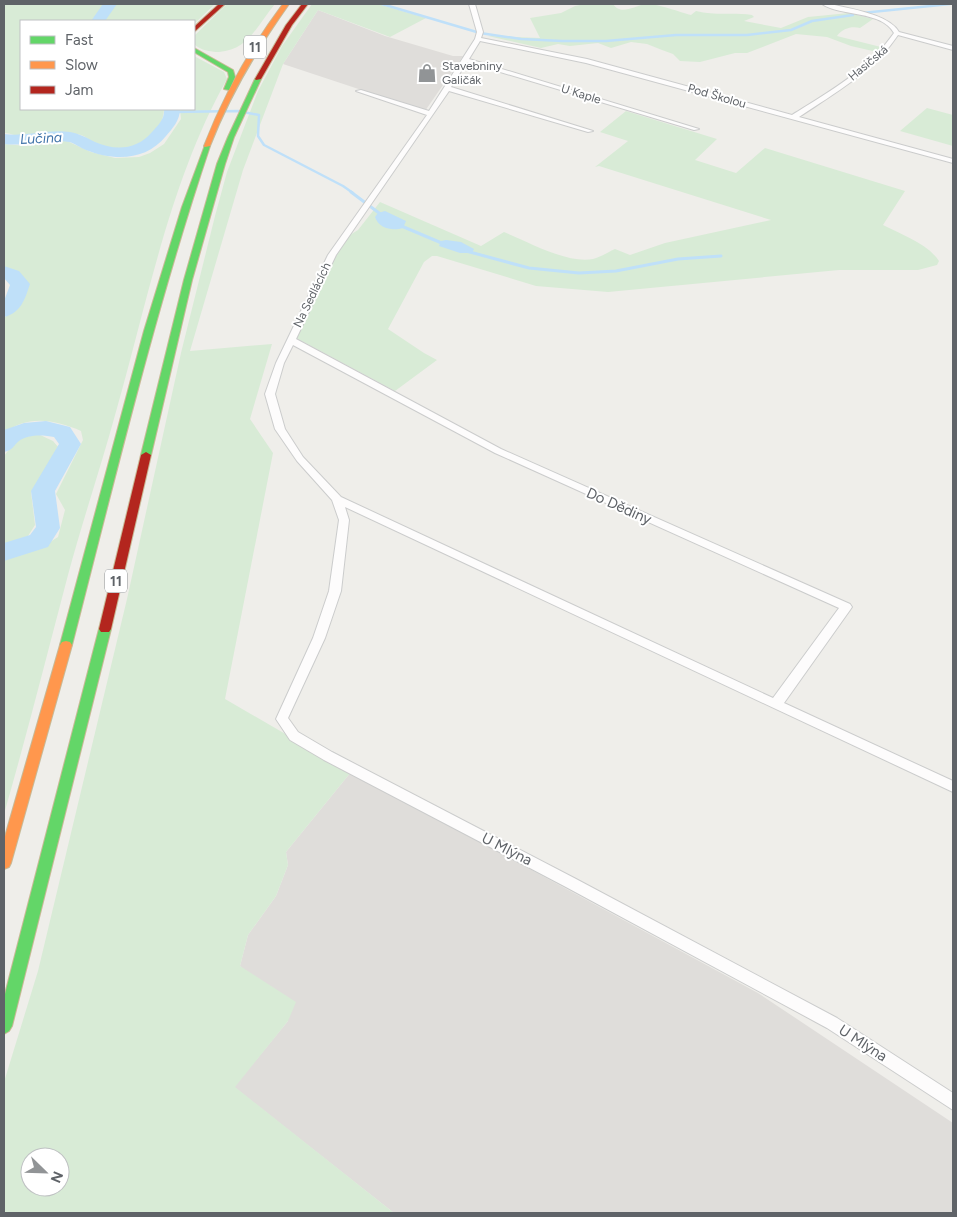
<svg xmlns="http://www.w3.org/2000/svg" width="957" height="1217" viewBox="0 0 957 1217" font-family="Figtree,sans-serif">
<style>
.industrial{fill:#dfddda}
.green{fill:#d8ebd6;fill-rule:evenodd}
.water{fill:#bfe0f9}
.lines{fill:none;stroke-linecap:round;stroke-linejoin:round}
.stream-far1{stroke:#bfe0f9;stroke-width:2.5}
.stream{stroke:#bfe0f9;stroke-width:3}
.river{fill:#bfe0f9;fill-rule:evenodd}
.street-casing{stroke:#cbcccc;stroke-width:2}
.fast-casing{stroke:#c8b996;stroke-width:2}
.slow-casing{stroke:#c8b996;stroke-width:2}
.jam-casing{stroke:#c8b996;stroke-width:2}
.street{fill:#fdfcfc;fill-rule:evenodd}
.fast{fill:#63d668;fill-rule:evenodd}
.slow{fill:#ff974d;fill-rule:evenodd}
.jam{fill:#b3261e;fill-rule:evenodd}
.labels{text-anchor:middle;stroke-width:4;stroke-linejoin:round;paint-order:stroke}
.far-street-label{font-size:12px;fill:#5f6368;stroke:#fff}
.far-poi-label{font-size:12px;fill:#5f6368;stroke:#fff;text-anchor:start}
.shield{fill:#fff;stroke:#8f9295;stroke-width:1}
.shield-label{font-size:14px;font-weight:bold;fill:#5f6368}
.far-water-label{font-size:14px;font-style:italic;fill:#4174aa;stroke:#fff}
.street-label{font-size:15px;fill:#5f6368;stroke:#fff}
</style>
<rect width="100%" height="100%" fill="#efeeea"/>
<path class="industrial" d="M 318,10 L 385,36 L 453,56 L 463,56 L 425,111 L 283,64 Z
M 351,772 L 758,993 L 953,1123 L 953,1213 L 394,1213 L 234,1087 L 288,1021 L 240,966 L 248,935 L 276,896 L 288,865 L 286,852 Z"/>
<path class="green" d="M 4,4 L 215,4 L 194,24 L 194,21 L 21,21 L 21,109 L 164,109 C 163,141 126,156 98,145 C 88,141 87,135 75,134 C 60,132 44,139 29,139 C 20,138 12,133 4,133 Z
M 227,4 L 275,4 C 257,25 249,50 219,52 C 210,52 200,50 194,44 L 194,36 Z
M 312,4 L 378,4 L 426,18 L 390,37 L 318,10 L 283,64 L 243,170 L 190,351 L 272,344 L 250,419 L 273,453 L 225,699 L 351,772 L 286,852 L 288,865 L 276,896 L 248,935 L 240,966 L 296,1002 L 288,1021 L 235,1087 L 394,1213 L 4,1213 L 4,1082 L 38,971 L 127,599 L 181,353 L 215,216 L 227,172 L 258,91 L 282,46 ZM 30,1157 L 60,1157 L 60,1187 L 30,1187 Z
M 585,4 L 613,4 C 621,16 634,6 645,4 C 656,3 680,12 691,15 L 696,11 C 715,16 733,12 752,15 L 754,17 L 744,21 L 781,28 L 808,17 L 849,13 L 873,19 L 860,28 C 852,26 843,28 837,36 L 881,47 L 877,52 L 851,46 L 827,37 L 796,34 L 747,53 L 735,53 L 700,62 L 680,61 L 673,54 L 662,50 L 647,44 L 631,42 L 611,48 L 598,43 L 570,46 L 558,44 L 541,48 L 488,36 L 540,38 L 530,18 L 561,13 L 575,6 Z
M 194,56 L 224,72 L 227,79 C 171,178 148,299 117,408 C 102,464 83,519 68,575 C 47,655 27,734 4,814 L 4,559 L 42,547 L 58,537 L 65,510 L 56,494 L 83,440 L 81,431 C 56,420 26,414 4,434 L 4,318 L 23,301 L 27,288 L 20,276 L 4,267 L 4,144 L 27,146 L 41,142 L 67,141 L 91,152 L 115,158 L 139,157 L 150,153 L 164,144 L 181,119 L 180,109 L 194,109 Z
M 927,108 L 953,115 L 953,146 L 900,131 Z
M 626,111 L 717,139 L 695,160 L 736,173 L 765,148 L 905,191 L 883,225 C 902,235 927,243 939,261 L 937,265 L 918,270 L 839,270 L 608,292 L 536,286 L 437,256 L 432,256 L 424,262 L 388,329 L 424,353 L 437,360 L 395,391 L 296,338 L 334,259 L 350,235 L 358,230 L 380,202 L 481,246 L 504,232 C 529,242 567,264 593,259 C 601,257 608,252 615,249 L 630,255 L 665,243 L 771,220 L 599,166 L 595,167 L 628,141 L 600,132 Z
M 38,434 L 53,441 L 59,448 L 31,492 L 35,525 L 28,536 L 4,544 L 4,456 L 17,439 Z"/>
<path class="water" d="M 385,211 L 406,221 L 403,228 C 393,231 379,229 375,217 L 378,213 Z
M 446,240 L 461,242 L 474,249 L 472,253 L 460,253 L 439,246 L 441,241 Z"/>
<g class="lines">
<path class="stream-far1" d="M 382,4 L 480,33 L 521,39 L 562,41 L 606,41 L 676,35 L 747,35 L 791,30 L 812,21 L 853,15
M 862,13 L 950,4
M 173,112 L 238,111 L 259,115 L 258,136 L 264,145 L 343,186 L 353,193"/>
<path class="stream" d="M 351,192 L 383,216
M 399,225 L 444,244
M 466,251 L 529,268 L 579,273 L 616,271 L 678,259 L 721,256"/>
<path class="river" d="M 103,4 L 117,4 L 105,21 L 91,21 Z
M 164,109 L 180,109 C 180,120 173,128 166,136 C 146,161 114,161 86,150 C 80,148 75,143 69,142 C 48,138 26,147 4,144 L 4,134 C 26,137 48,129 70,132 C 80,134 87,138 95,142 C 115,151 137,150 152,132 C 158,125 165,119 164,109 Z
M 4,266 L 19,271 L 30,284 C 25,299 21,313 4,317 L 4,301 L 10,285 L 4,278 Z
M 46,421 L 70,427 L 81,444 L 55,491 L 60,528 L 48,547 L 4,561 L 4,543 L 30,535 L 36,527 L 31,491 L 59,444 L 54,437 C 44,435 28,434 19,441 C 13,446 13,450 4,452 L 4,430 L 24,423 Z"/>
<g class="street-casing">
<path id="street" d="M 469,4 L 475,4 L 483,32 L 481,38 L 587,59 L 792,115 C 829,92 869,69 894,33 C 881,10 841,17 822,4 L 831,4 C 850,9 889,14 899,32 L 953,46 L 953,50 L 898,35 C 874,71 835,93 799,117 L 953,159 L 953,163 L 586,63 L 480,41 L 469,59 L 699,129 L 694,130 L 467,62 L 451,87 L 593,131 L 588,132 L 449,91 L 336,255 L 296,339 L 501,449 L 850,604 L 852,607 L 850,610 L 784,703 L 953,781 L 953,792 L 345,507 L 349,520 L 341,591 L 325,638 L 288,718 L 298,732 L 332,752 L 576,879 L 837,1018 L 953,1093 L 953,1110 L 827,1028 L 566,887 L 324,760 L 290,740 L 276,719 L 313,638 L 329,591 L 339,520 L 332,500 L 297,461 L 275,429 L 265,394 L 276,363 L 328,255 L 427,115 L 356,91 L 361,90 L 429,111 L 475,39 L 477,32 ZM 293,345 L 495,453 L 839,608 L 773,698 L 341,497 L 303,457 L 285,429 L 275,394 L 284,363 Z"/>
</g>
<g class="fast-casing">
<path id="fast" d="M 194,48 L 233,70 L 235,77 L 229,90 L 224,89 L 229,77 L 228,72 L 194,52 Z
M 258,77 L 261,79 L 234,137 L 225,164 L 192,280 L 151,455 L 146,458 L 143,457 L 141,455 L 184,280 L 217,164 L 228,137 L 255,79 Z
M 205,145 L 210,146 C 155,310 115,478 72,645 L 70,648 L 62,648 L 60,645 L 144,331 L 182,207 Z
M 105,625 L 109,626 L 111,629 L 12,1026 L 9,1031 L 4,1034 L 4,998 L 99,629 L 101,626 Z"/>
</g>
<g class="slow-casing">
<path id="slow" d="M 283,4 L 289,4 C 257,49 230,94 210,146 L 205,147 L 204,146 C 224,95 250,48 283,4 Z
M 66,641 L 70,642 L 72,645 L 11,863 L 9,867 L 4,869 L 4,840 L 60,645 L 62,642 Z"/>
</g>
<g class="jam-casing">
<path id="jam" d="M 219,4 L 225,4 L 194,32 L 194,27 Z
M 302,4 L 308,4 L 292,25 L 261,79 L 256,80 L 255,79 L 286,25 Z
M 146,452 L 151,455 L 111,629 L 109,632 L 101,632 L 99,629 L 141,455 Z"/>
</g>
<use href="#street" class="street"/>
<use href="#fast" class="fast"/>
<use href="#slow" class="slow"/>
<use href="#jam" class="jam"/>
</g>
<defs>
<g id="shop-bare" transform="scale(1.5)"><path d="M-5-2.5h2.3a2.7 3.5 0 0 1 5.4 0H5L5.5 6h-11ZM-1.5-2.5h3a1.5 2.3 0 0 0-3 0Z" fill="#919496" stroke="#fff" stroke-width="2.5" paint-order="stroke"/></g>
</defs>
<g fill-rule="evenodd">
<use href="#shop-bare" x="427" y="73"/>
</g>
<g class="labels">
<g class="far-street-label">
<text transform="translate(868 63) rotate(-40)" y="4">Hasičská</text>
<text transform="translate(581 94) rotate(17)" y="4">U Kaple</text>
<text transform="translate(717 96) rotate(16)" y="4">Pod Školou</text>
<text transform="translate(312 295) rotate(-64)" y="4">Na Sedlácích</text>
</g>
<g class="far-poi-label">
<text x="442" y="70">Stavebniny<tspan x="442" dy="14">Galičák</tspan></text>
</g>
<g class="shield">
<rect x="244" y="35.5" width="22" height="23" rx="4"/>
<rect x="105" y="569.5" width="22" height="23" rx="4"/>
</g>
<g class="shield-label">
<text x="255" y="52">11</text>
<text x="116" y="586">11</text>
</g>
<g class="far-water-label">
<text transform="translate(41 138) rotate(-3)" y="5">Lučina</text>
</g>
<g class="street-label">
<text transform="translate(619 506) rotate(24)" y="5">Do Dědiny</text>
<text transform="translate(507 849) rotate(27)" y="5">U Mlýna</text>
<text transform="translate(863 1043) rotate(33)" y="5">U Mlýna</text>
</g>
</g>
<rect width="957" height="1217" fill="none" stroke="#5f6368" stroke-width="10"/>
<rect x="20" y="20" width="175" height="90" fill="#ffffff" stroke="#bfc1c3"/>
<rect x="30" y="36" width="25" height="8" fill="#63d668" stroke="#bfc1c3"/>
<text x="65" y="45" font-size="15" fill="#5f6368">Fast</text>
<rect x="30" y="61" width="25" height="8" fill="#ff974d" stroke="#bfc1c3"/>
<text x="65" y="70" font-size="15" fill="#5f6368">Slow</text>
<rect x="30" y="86" width="25" height="8" fill="#b3261e" stroke="#bfc1c3"/>
<text x="65" y="95" font-size="15" fill="#5f6368">Jam</text>
<g transform="translate(45 1172) rotate(113)"><circle r="24" fill="#ffffff" stroke="#bfc1c3"/>
<path d="M0-4L9 19L0 12L-9 19Z" fill="#919496"/>
<text y="-8" font-size="14" font-weight="bold" text-anchor="middle" fill="#5f6368">N</text>
</g>
</svg>
